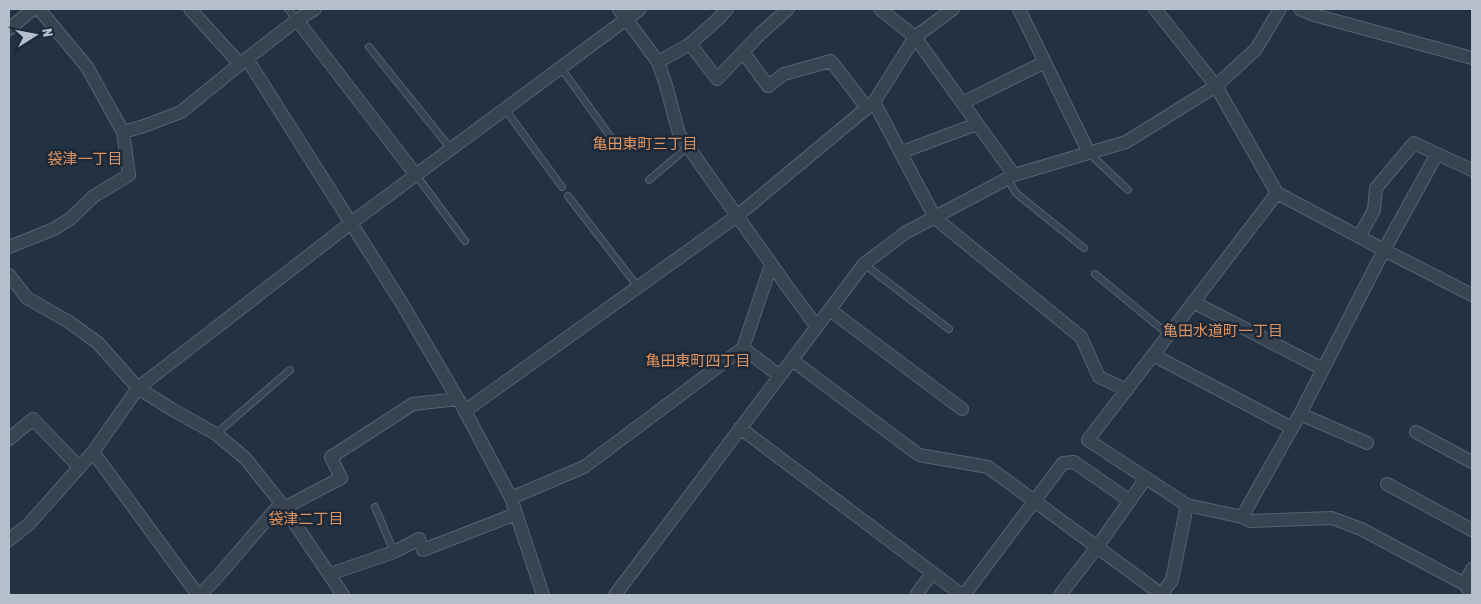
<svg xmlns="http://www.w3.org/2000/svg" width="1481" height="604" viewBox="0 0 1481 604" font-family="'Asap Condensed','Noto Sans JP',sans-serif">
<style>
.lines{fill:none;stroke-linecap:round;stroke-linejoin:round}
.service-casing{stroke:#566270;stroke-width:8}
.minor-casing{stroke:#566270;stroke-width:14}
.service{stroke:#384452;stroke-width:6}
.minor{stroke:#384452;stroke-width:12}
.labels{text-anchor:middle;stroke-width:5;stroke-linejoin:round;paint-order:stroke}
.neighbourhood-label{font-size:15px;fill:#df935e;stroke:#1d2938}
</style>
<rect width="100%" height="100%" fill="#233243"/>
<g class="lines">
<g class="service-casing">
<path id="service" d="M 288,9 L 297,20
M 369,47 L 451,149
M 561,68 L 618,147
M 505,109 L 562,187
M 1089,153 L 1128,190
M 416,175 L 465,241
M 1007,179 L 1016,193 L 1084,248
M 649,180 L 688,147
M 568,196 L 638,287
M 864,264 L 949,329
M 1095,274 L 1169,335
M 216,434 L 290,370
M 375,507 L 394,552"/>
</g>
<g class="minor-casing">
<path id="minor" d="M 39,9 L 87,67 L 123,132
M 190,9 L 240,64
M 619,9 L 658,62 L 666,85 L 679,134 L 789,289 L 817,327
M 880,9 L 915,37 L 1014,175
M 1019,9 L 1089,153
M 1155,9 L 1216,86 L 1277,193 L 1384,250 L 1472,295
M 1300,9 L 1314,15 L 1472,58
M 297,20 L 416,175
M 9,29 L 33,9
M 690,44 L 717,79 L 760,34 L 788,9
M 743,52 L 768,86 L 784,74 L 831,61 L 867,108
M 247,59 L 401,302 L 465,411 L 511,498 L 543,595
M 658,62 L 690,44 L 718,19 L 727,9
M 874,102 L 935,218 L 1081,337 L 1099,377 L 1127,390
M 962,103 L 1045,62
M 902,152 L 977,124
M 1277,193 L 1088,440 L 1187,505 L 1242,517 L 1250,521 L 1332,518 L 1361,529 L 1472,588
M 1359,237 L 1374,210 L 1376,188 L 1414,143 L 1437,154
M 9,247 L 54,229 L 70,219 L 94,196 L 129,175 L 123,132 L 144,126 L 181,112 L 240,64 L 297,20 L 315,9
M 9,275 L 27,298 L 69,322 L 98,343 L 138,388 L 173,410 L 216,434 L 245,458 L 281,503 L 343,595
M 1193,302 L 1323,369
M 830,310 L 962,409
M 743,348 L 771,265
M 1153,355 L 1292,428
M 792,360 L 919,455 L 988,467 L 1161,594
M 465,411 L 737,216 L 874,102 L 915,37 L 953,9
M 1300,414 L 1367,443
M 740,428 L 962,595
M 1416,432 L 1472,462
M 9,439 L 33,419 L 79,467
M 93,452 L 198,595
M 1387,484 L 1472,530
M 511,498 L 584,467 L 743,348 L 780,376
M 284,508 L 341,478 L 331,457 L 413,404 L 458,399
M 1242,517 L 1300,414 L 1384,250 L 1437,154 L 1472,170
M 9,540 L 29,524 L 93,452 L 138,388 L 351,223 L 640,9
M 330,574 L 394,552 L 419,539 L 423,550 L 516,514
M 1469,590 L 1464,584 L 1472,569
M 200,595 L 219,575 L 281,503
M 615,595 L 864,264 L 905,233 L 1014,175 L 1126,142 L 1216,86 L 1256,49 L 1280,9
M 916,595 L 932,573
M 964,595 L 1063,463 L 1074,462 L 1130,501
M 1060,595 L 1097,547 L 1146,478
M 1161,595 L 1172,580 L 1187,505"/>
</g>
<use href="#service" class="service"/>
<use href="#minor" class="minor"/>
</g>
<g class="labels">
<g class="neighbourhood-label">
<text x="645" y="149">亀田東町三丁目</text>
<text x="85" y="164">袋津一丁目</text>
<text x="1223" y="336">亀田水道町一丁目</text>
<text x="698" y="366">亀田東町四丁目</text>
<text x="306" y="524">袋津二丁目</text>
</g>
</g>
<rect width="1481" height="604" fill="none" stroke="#b5bfcc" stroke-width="20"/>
<g transform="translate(35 35) rotate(79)" stroke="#1d2938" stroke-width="4" paint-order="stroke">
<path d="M0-4L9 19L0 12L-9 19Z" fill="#b5bfcc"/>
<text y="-8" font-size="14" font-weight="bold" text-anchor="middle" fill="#b5bfcc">N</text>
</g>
</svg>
